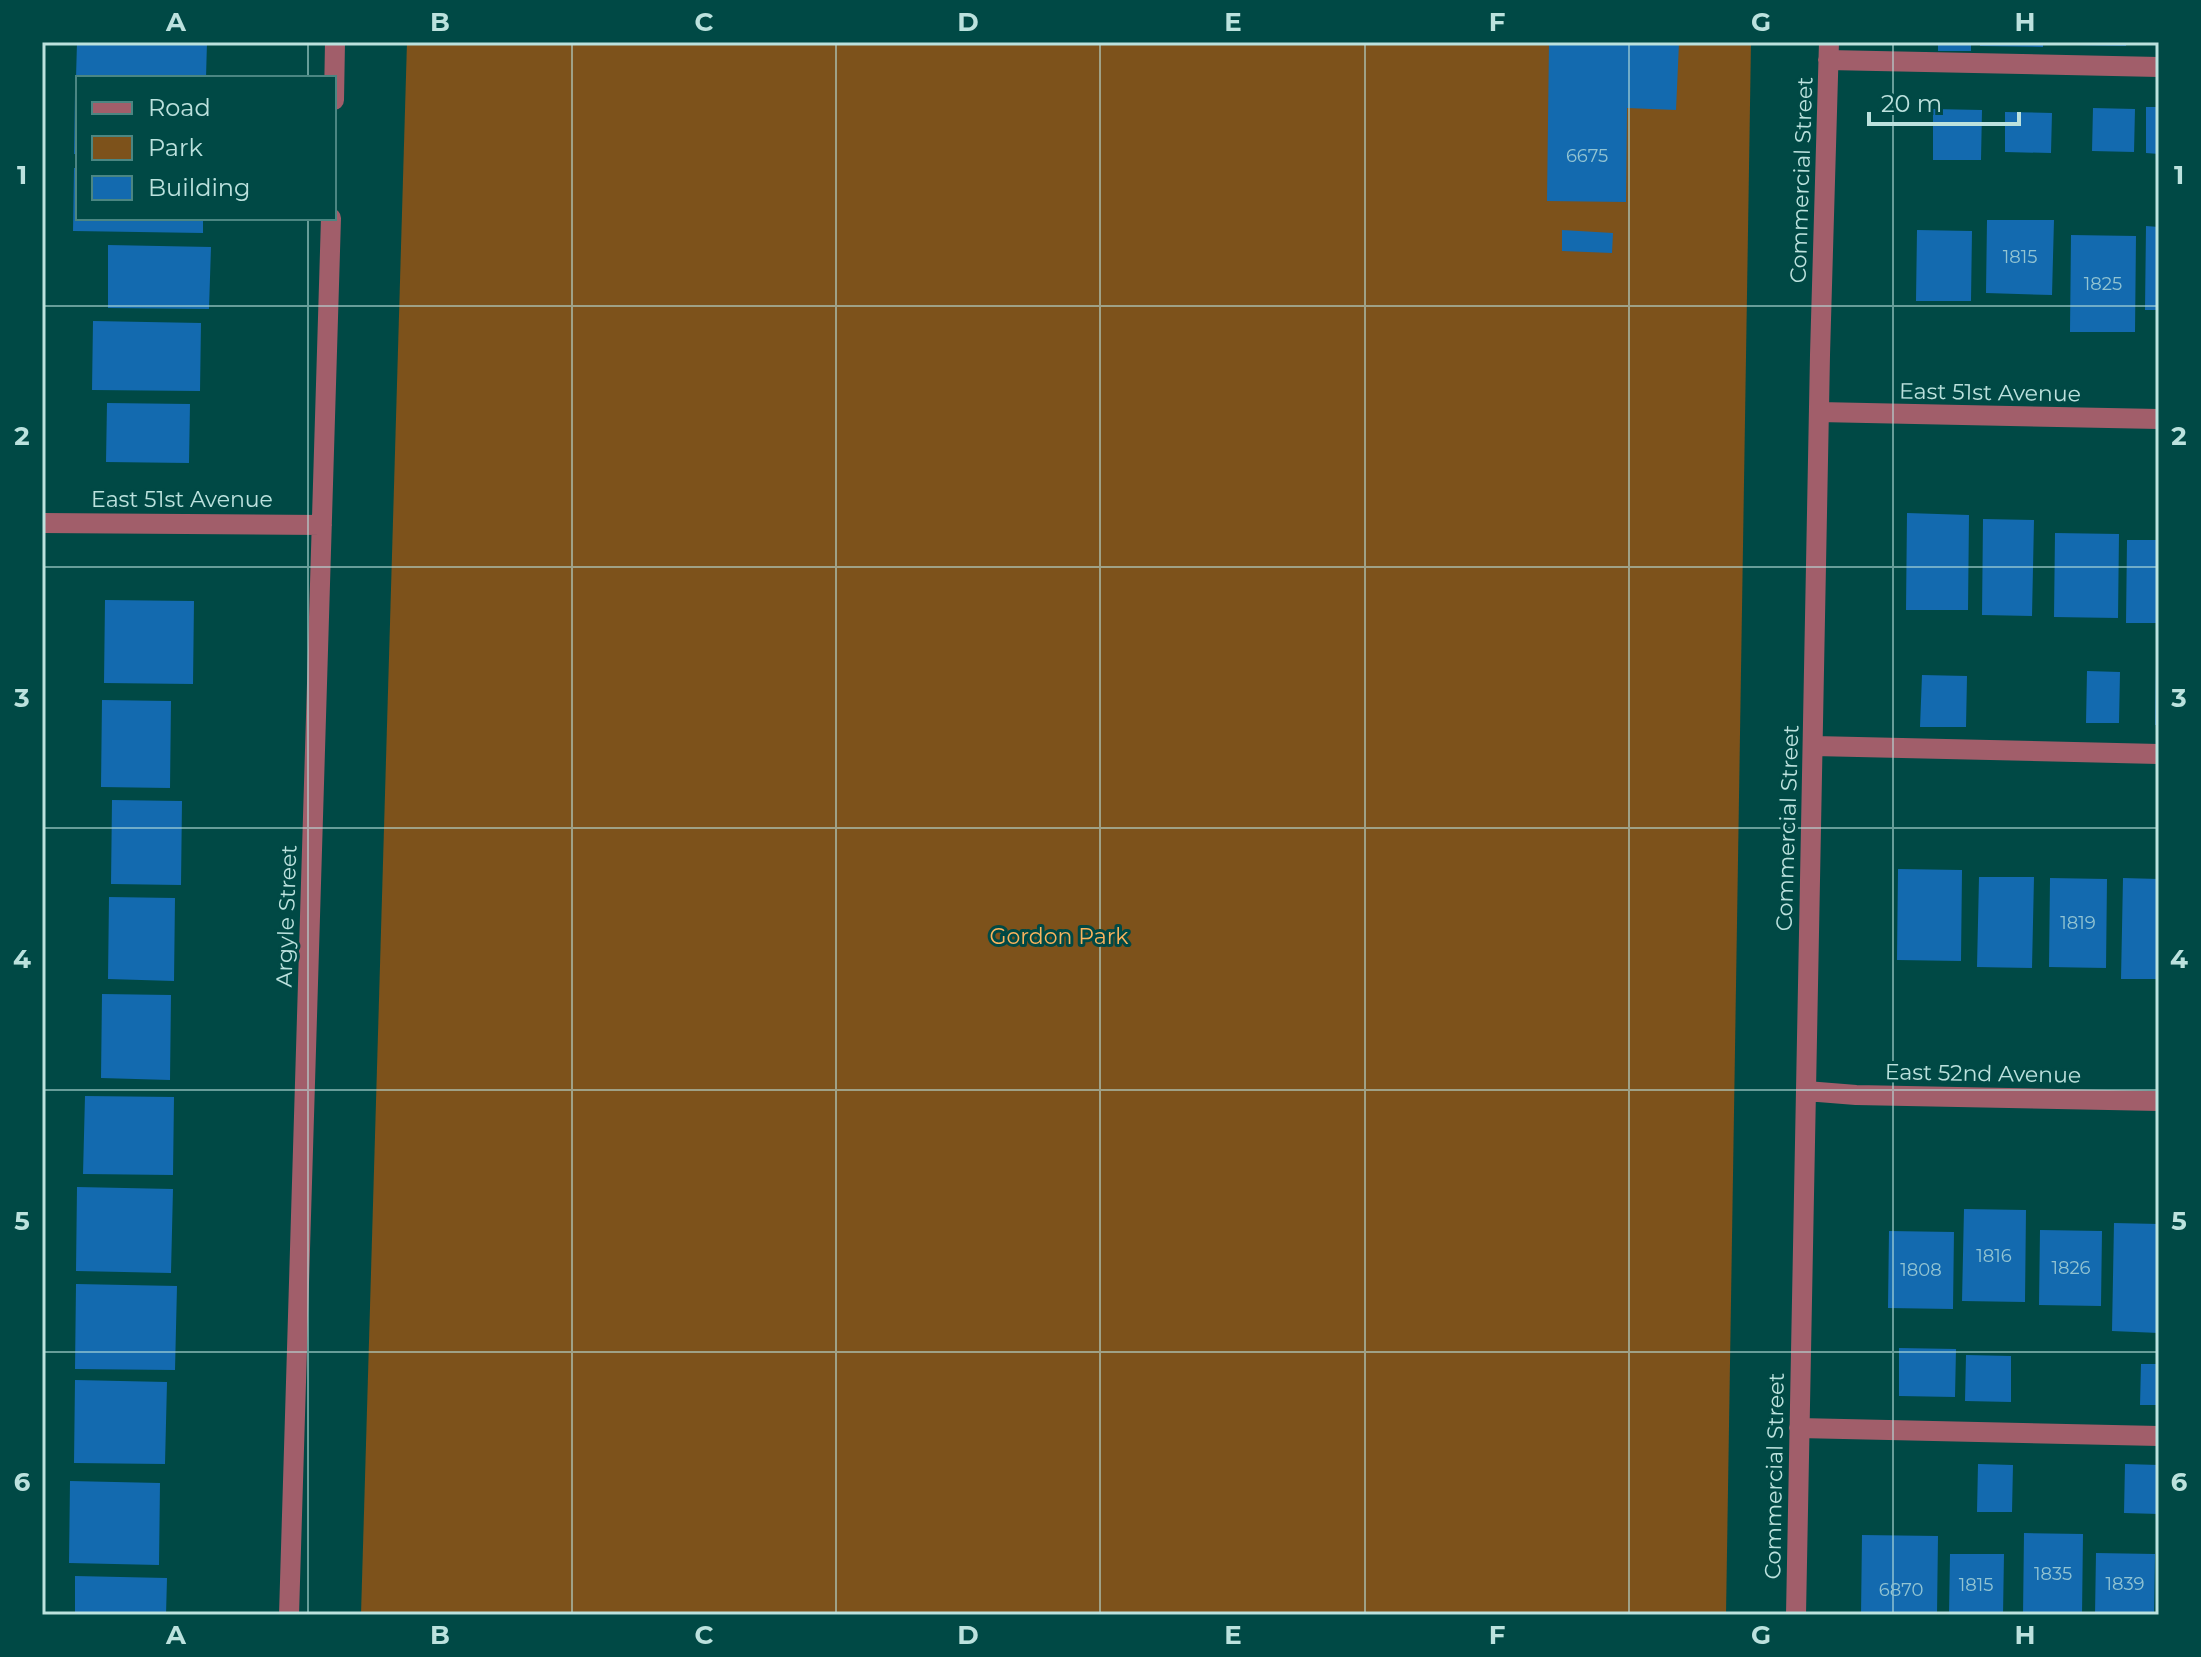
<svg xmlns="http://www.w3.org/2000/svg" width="2201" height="1657" viewBox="0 0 2201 1657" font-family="Montserrat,sans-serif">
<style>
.green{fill:#7d521b}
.building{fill:#136aaf}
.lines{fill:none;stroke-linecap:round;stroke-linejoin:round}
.minor{stroke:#a15e6a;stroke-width:20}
.grid{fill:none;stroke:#bce2de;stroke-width:2;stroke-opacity:0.55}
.labels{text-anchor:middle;stroke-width:6;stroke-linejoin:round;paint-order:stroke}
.number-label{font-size:18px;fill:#92c4d2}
.street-label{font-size:22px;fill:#bce2de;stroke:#004945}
.park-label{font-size:22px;fill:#fab35e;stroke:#004945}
.neatline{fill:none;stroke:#bce2de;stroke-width:3}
.grid-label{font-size:26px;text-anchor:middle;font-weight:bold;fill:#bce2de}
</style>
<rect width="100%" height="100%" fill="#004945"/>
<path class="green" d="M 407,42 L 1751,42 L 1726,1615 L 361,1615 Z"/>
<path class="building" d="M 77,42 L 207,42 L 206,78 L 76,78 Z
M 1549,42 L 1679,43 L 1676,110 L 1627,108 L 1626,202 L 1547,201 Z
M 1938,42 L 1971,42 L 1971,51 L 1938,51 Z
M 1980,42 L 2043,42 L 2043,47 L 1980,46 Z
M 2076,42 L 2126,42 L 2126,46 L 2076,45 Z
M 75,91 L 78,91 L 78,154 L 74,154 Z
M 2146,107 L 2159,107 L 2159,154 L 2146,153 Z
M 2093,108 L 2135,109 L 2134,152 L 2092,151 Z
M 1933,109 L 1982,110 L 1981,160 L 1933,160 Z
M 2005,112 L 2052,113 L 2051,153 L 2005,152 Z
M 74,168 L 78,168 L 78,218 L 203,218 L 203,233 L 73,231 Z
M 1987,220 L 2054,220 L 2052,295 L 1986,293 Z
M 2146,226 L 2159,227 L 2159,310 L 2145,310 Z
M 1562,230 L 1613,233 L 1612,253 L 1562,251 Z
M 1917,230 L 1972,231 L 1971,301 L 1916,301 Z
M 2071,235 L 2136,236 L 2135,332 L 2070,332 Z
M 108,245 L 211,247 L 209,309 L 108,308 Z
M 93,321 L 201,323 L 200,391 L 92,390 Z
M 107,403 L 190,404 L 189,463 L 106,462 Z
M 1907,513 L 1969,515 L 1968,610 L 1906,610 Z
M 1983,519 L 2034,520 L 2032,616 L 1982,615 Z
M 2055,533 L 2119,534 L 2118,618 L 2054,617 Z
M 2127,540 L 2159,540 L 2159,623 L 2126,623 Z
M 105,600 L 194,601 L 193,684 L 104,683 Z
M 2156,664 L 2159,664 L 2159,725 L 2155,725 Z
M 2087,671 L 2120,672 L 2119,723 L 2086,723 Z
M 1922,675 L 1967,676 L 1966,727 L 1920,727 Z
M 102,700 L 171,701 L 170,788 L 101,787 Z
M 112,800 L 182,801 L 181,885 L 111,884 Z
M 1898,869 L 1962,870 L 1961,961 L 1897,960 Z
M 1979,877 L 2034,877 L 2032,968 L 1977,967 Z
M 2050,878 L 2107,879 L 2106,968 L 2049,967 Z
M 2123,878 L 2159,879 L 2159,979 L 2121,979 Z
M 109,897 L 175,898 L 174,981 L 108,979 Z
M 102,994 L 171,995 L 170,1080 L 101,1078 Z
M 85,1096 L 174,1097 L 173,1175 L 83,1174 Z
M 77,1187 L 173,1189 L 171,1273 L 76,1271 Z
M 1964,1209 L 2026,1210 L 2025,1302 L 1962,1301 Z
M 2114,1223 L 2159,1224 L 2159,1333 L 2112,1331 Z
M 2040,1230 L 2102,1231 L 2101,1306 L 2039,1305 Z
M 1889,1231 L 1954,1232 L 1953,1309 L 1888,1308 Z
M 76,1284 L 177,1286 L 175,1370 L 75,1369 Z
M 1899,1348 L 1956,1349 L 1955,1397 L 1899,1396 Z
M 1966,1355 L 2011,1356 L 2011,1402 L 1965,1401 Z
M 2141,1364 L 2159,1364 L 2159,1405 L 2140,1405 Z
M 75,1380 L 167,1382 L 165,1464 L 74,1463 Z
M 1978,1464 L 2013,1465 L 2012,1512 L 1977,1512 Z
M 2125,1464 L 2159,1465 L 2159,1514 L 2124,1513 Z
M 70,1481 L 160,1483 L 159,1565 L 69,1563 Z
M 2024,1533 L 2083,1534 L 2082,1615 L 2023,1615 Z
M 1862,1535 L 1938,1536 L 1937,1615 L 1861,1615 Z
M 2096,1553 L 2155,1554 L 2154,1615 L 2095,1615 Z
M 1950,1554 L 2004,1554 L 2003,1615 L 1949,1615 Z
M 75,1576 L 167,1578 L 166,1615 L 75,1615 Z"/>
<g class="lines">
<path class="minor" d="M 1828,60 L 2159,67
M 334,100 L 335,42
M 1819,412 L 2159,419
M 42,523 L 322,525
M 1814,746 L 2159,754
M 1806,1091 L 1856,1095 L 2159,1101
M 1799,1428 L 2159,1436
M 289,1615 L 331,218
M 1796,1615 L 1820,355 L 1829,42"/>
</g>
<path class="grid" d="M 308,42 L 308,78M 572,42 L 572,1615M 836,42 L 836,1615M 1100,42 L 1100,1615M 1365,42 L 1365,1615M 1629,42 L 1629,1615M 1893,42 L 1893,1615M 308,218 L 308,1615M 42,306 L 2159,306M 42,567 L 2159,567M 42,828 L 2159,828M 42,1090 L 2159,1090M 42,1352 L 2159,1352"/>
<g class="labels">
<g class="number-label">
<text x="1587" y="162">6675</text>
<text x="2020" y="263">1815</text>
<text x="2103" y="290">1825</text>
<text x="2078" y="929">1819</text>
<text x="1994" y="1262">1816</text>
<text x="2071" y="1274">1826</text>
<text x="1921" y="1276">1808</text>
<text x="2053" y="1580">1835</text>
<text x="2125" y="1590">1839</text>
<text x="1976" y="1591">1815</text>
<text x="1901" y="1596">6870</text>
</g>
<g class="street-label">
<text transform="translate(1801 180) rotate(-88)" y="8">Commercial Street</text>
<text transform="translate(1990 392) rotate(1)" y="8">East 51st Avenue</text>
<text x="182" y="507">East 51st Avenue</text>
<text transform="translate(1787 828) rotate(-88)" y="8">Commercial Street</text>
<text transform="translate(286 916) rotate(-88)" y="8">Argyle Street</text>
<text transform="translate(1983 1073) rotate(1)" y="8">East 52nd Avenue</text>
<text transform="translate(1774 1476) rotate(-89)" y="8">Commercial Street</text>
</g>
<g class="park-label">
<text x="1059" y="944">Gordon Park</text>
</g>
</g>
<rect width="2201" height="1657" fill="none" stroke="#004945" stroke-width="88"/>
<rect x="76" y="76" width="260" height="144" fill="#004945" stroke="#4b8682" stroke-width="2"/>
<rect x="92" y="102" width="40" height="12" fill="#a15e6a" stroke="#4b8682" stroke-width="2"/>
<text x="148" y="116" font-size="24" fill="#bce2de">Road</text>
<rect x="92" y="136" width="40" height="24" fill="#7d521b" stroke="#4b8682" stroke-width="2"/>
<text x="148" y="156" font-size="24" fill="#bce2de">Park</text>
<rect x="92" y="176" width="40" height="24" fill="#136aaf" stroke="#4b8682" stroke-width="2"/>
<text x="148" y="196" font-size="24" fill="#bce2de">Building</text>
<path d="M1869 112v12h150v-12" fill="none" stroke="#bce2de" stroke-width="4"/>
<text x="1881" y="112" font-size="24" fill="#bce2de" stroke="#004945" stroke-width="6" paint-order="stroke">20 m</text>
<rect x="44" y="44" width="2113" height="1569" class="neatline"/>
<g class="grid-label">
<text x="176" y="31">A</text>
<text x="440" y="31">B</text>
<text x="704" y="31">C</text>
<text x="968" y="31">D</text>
<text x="1233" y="31">E</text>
<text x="1497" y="31">F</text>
<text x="1761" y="31">G</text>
<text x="2025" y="31">H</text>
<text x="22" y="184">1</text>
<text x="2179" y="184">1</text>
<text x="22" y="445">2</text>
<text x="2179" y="445">2</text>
<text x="22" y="707">3</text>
<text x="2179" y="707">3</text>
<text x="22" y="968">4</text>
<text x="2179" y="968">4</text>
<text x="22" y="1230">5</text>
<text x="2179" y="1230">5</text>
<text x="22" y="1491">6</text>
<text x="2179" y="1491">6</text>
<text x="176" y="1644">A</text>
<text x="440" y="1644">B</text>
<text x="704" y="1644">C</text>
<text x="968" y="1644">D</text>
<text x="1233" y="1644">E</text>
<text x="1497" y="1644">F</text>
<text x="1761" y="1644">G</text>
<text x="2025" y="1644">H</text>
</g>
</svg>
